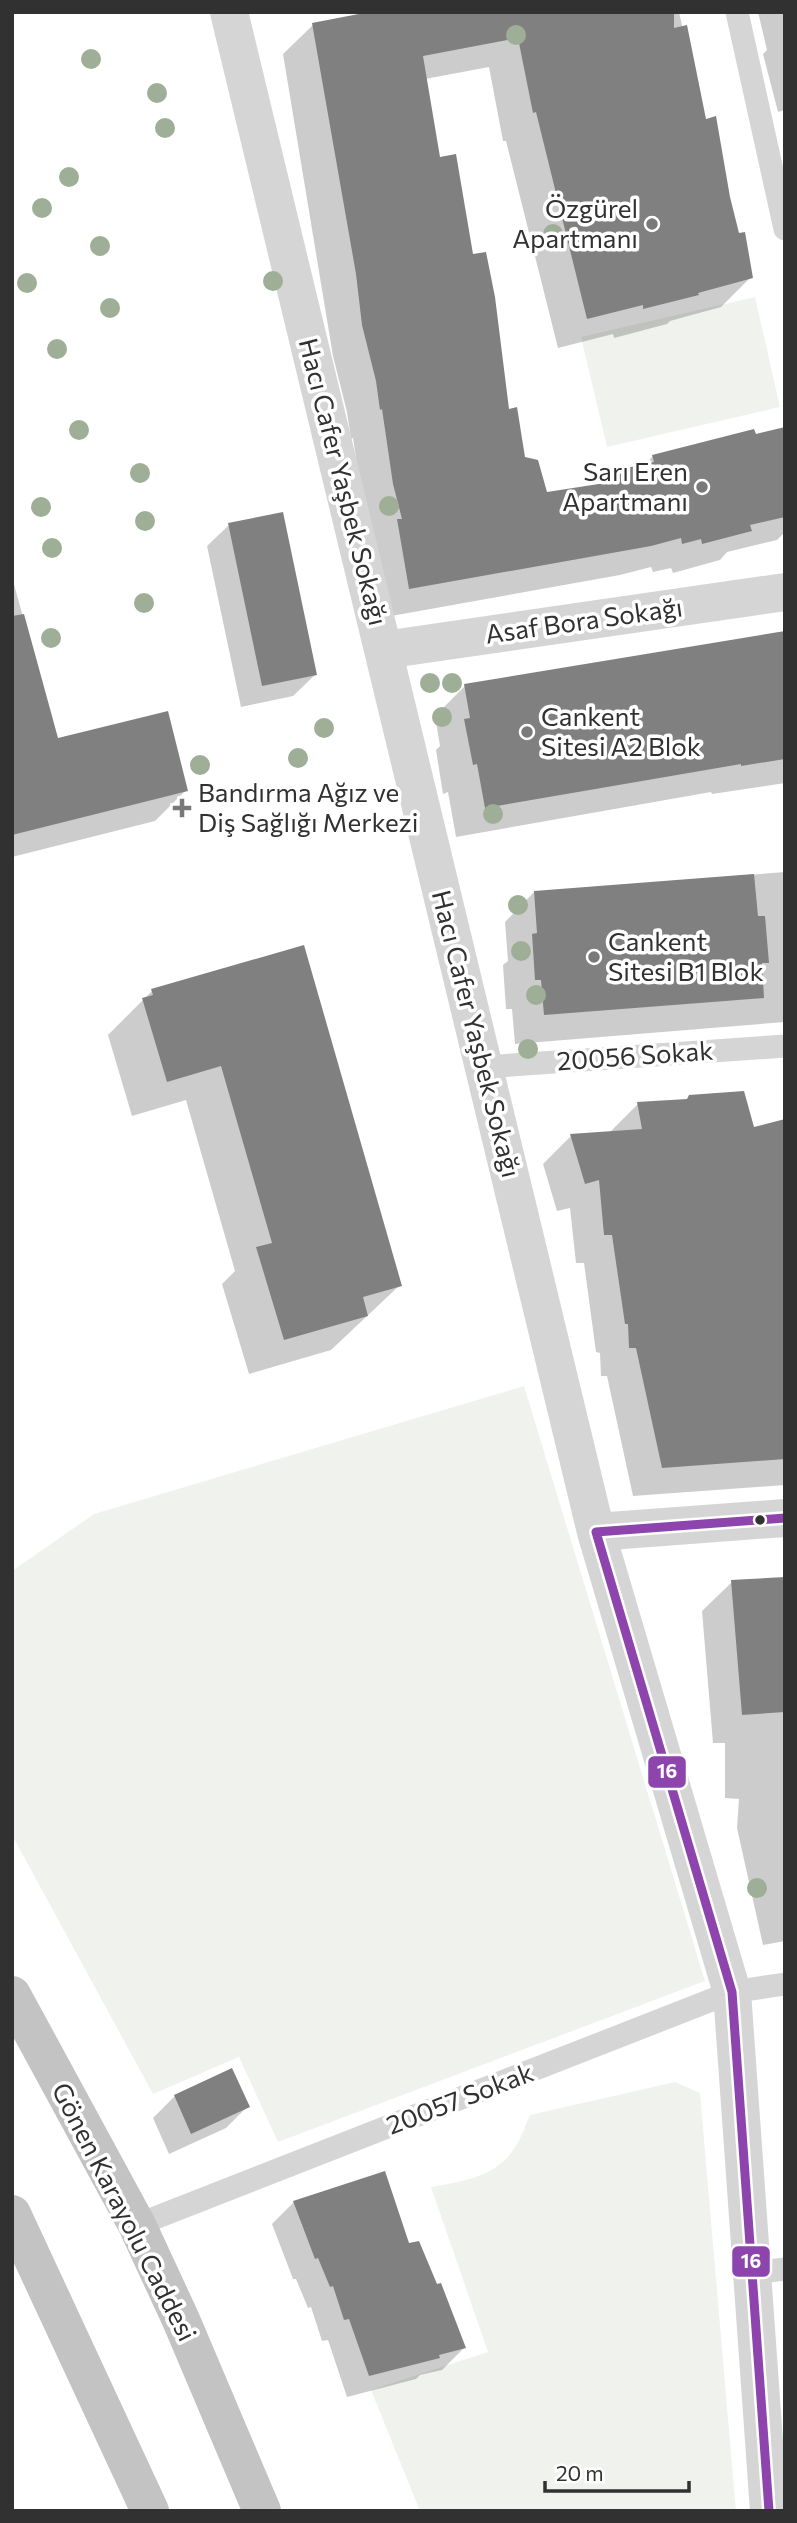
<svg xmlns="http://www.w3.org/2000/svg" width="797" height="2523" viewBox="0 0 797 2523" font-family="Commissioner,sans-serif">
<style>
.green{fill:#f0f3ed}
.shadow{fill:#0003}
.building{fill:#808080}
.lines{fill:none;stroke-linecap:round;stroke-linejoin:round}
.lane{stroke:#d5d5d5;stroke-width:23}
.street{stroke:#d5d5d5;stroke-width:38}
.highway{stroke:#c3c3c3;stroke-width:38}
.bus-1-casing{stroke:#fff;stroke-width:14}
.bus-1{stroke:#8e44ad;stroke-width:9}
.tree{fill:#9fae96}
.poi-dot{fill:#797979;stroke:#fff;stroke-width:2.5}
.bus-dot{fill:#313131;stroke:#fff;stroke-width:2.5}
.labels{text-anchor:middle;stroke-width:7;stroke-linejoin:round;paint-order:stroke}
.poi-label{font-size:26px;fill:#313131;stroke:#fff;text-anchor:start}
.street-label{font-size:26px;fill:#313131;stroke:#fff}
.line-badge{stroke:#fff;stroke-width:2.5}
.badge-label{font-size:19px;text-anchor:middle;font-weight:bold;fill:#fff}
</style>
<rect width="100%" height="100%" fill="#fff"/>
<path class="green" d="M 755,297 L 780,407 L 607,447 L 581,337 Z
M 524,1386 L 705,1981 L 278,2142 L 239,2057 L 153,2094 L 12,1835 L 12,1571 L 94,1514 Z
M 675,2082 L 700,2093 L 736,2511 L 420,2511 L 371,2390 L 488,2352 L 431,2187 C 461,2182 496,2177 514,2149 C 521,2139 525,2126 530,2115 Z"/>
<path class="shadow" d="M 379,12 L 679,12 L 704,121 L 751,277 L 721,307 L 670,321 L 667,324 L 614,338 L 613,334 L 558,348 L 506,141 L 503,141 L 489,67 L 425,79 L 438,159 L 472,256 L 508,411 L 524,458 L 545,494 L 605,485 L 618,472 L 642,467 L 653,456 L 785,429 L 785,532 L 777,540 L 727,552 L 720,560 L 673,573 L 671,568 L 653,572 L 651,567 L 620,575 L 380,618 L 353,438 L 351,439 L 347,412 L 333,356 L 283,54 L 313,25 Z
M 758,12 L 785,12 L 785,110 L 778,112 L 763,54 L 767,50 Z
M 229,525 L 315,675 L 293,696 L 241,707 L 207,546 Z
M 12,577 L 57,740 L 186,790 L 155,821 L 12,857 Z
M 785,633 L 785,783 L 712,794 L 711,792 L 456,837 L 448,792 L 443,794 L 436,750 L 440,746 L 435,716 L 465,686 Z
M 785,872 L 785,1022 L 515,1044 L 512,1009 L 506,1009 L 503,965 L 508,961 L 505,922 L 534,892 Z
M 303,947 L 400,1285 L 331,1350 L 249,1374 L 222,1284 L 235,1271 L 186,1100 L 132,1116 L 108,1035 L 152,991 Z
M 638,1104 L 753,1130 L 785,1121 L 785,1485 L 633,1496 L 607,1376 L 601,1376 L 600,1353 L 596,1352 L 584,1263 L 576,1263 L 570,1208 L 557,1211 L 543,1164 L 571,1136 L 609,1133 Z
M 785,1579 L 785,1941 L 763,1945 L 737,1828 L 739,1799 L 725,1798 L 725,1743 L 713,1743 L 702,1611 L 732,1582 Z
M 175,2096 L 247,2107 L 226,2128 L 169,2154 L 153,2118 Z
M 294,2202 L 408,2245 L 436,2286 L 464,2348 L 442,2370 L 420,2375 L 416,2379 L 347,2397 L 328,2340 L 322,2341 L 311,2307 L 308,2308 L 296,2279 L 293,2279 L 272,2224 Z"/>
<path class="building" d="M 369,12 L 674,12 L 674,28 L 687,25 L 706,119 L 716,116 L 730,197 L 739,233 L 745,232 L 753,278 L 698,293 L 699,295 L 643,309 L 643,305 L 587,319 L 536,112 L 533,113 L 518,38 L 423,56 L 440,157 L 456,154 L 473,254 L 486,252 L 495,297 L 509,409 L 517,407 L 525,457 L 538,460 L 547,492 L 618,481 L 617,470 L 654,462 L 652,455 L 754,429 L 756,434 L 785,427 L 785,517 L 750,525 L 752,531 L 702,544 L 701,539 L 682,544 L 681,538 L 651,546 L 409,589 L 397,519 L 402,519 L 393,484 L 382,409 L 380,410 L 376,381 L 362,325 L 356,274 L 312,23 Z
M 283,512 L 317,675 L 262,686 L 228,523 Z
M 24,614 L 58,738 L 168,711 L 188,791 L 12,835 L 12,616 Z
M 785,631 L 785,759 L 741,766 L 741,764 L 485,808 L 477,764 L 473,765 L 464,719 L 470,718 L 464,684 Z
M 754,874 L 758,916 L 765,916 L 769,963 L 762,963 L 764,998 L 544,1015 L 541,980 L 535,980 L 532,934 L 537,933 L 534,891 Z
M 304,945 L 402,1286 L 363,1297 L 368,1316 L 284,1340 L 256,1247 L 272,1243 L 221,1066 L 167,1082 L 142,998 L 153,995 L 151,989 Z
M 744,1091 L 754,1127 L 785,1119 L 785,1459 L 662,1468 L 636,1348 L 629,1348 L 628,1324 L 625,1324 L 612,1235 L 604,1235 L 599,1180 L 585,1184 L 570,1134 L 642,1129 L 637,1102 L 687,1099 L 689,1095 Z
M 785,1577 L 785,1712 L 742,1715 L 731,1580 Z
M 232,2068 L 250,2107 L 191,2134 L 174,2095 Z
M 385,2171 L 409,2243 L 419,2241 L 437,2284 L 441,2283 L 466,2348 L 439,2355 L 440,2358 L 369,2376 L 349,2319 L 344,2320 L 333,2286 L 330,2287 L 318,2258 L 315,2259 L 293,2201 Z"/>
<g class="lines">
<path class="lane" d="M 737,12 L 785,229
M 484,1067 L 785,1046
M 137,2225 L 732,1992 L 785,1984
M 751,2273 L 785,2269"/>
<path class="street" d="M 229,12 L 596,1532 L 732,1992 L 769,2511
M 384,650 L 785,592
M 596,1532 L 785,1518"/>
<path class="highway" d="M 12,1995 L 137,2225 L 181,2320 L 262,2511
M 12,2214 L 150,2511"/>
<g class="bus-1-casing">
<path id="bus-1" d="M 596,1532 L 732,1992 L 769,2511
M 596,1532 L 785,1518"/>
</g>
<use href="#bus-1" class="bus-1"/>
</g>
<g class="tree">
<circle cx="516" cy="35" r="10"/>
<circle cx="91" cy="59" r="10"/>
<circle cx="157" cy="93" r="10"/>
<circle cx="165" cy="128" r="10"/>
<circle cx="69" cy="177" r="10"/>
<circle cx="42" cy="208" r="10"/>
<circle cx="553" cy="234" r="10"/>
<circle cx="100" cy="246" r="10"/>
<circle cx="273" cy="281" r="10"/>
<circle cx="27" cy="283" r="10"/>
<circle cx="110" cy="308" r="10"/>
<circle cx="57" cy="349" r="10"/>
<circle cx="79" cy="430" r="10"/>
<circle cx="140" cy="473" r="10"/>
<circle cx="389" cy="506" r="10"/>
<circle cx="41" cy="507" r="10"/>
<circle cx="145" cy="521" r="10"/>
<circle cx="52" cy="548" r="10"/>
<circle cx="144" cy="603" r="10"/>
<circle cx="51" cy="638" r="10"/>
<circle cx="430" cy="683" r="10"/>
<circle cx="452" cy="683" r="10"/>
<circle cx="442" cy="717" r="10"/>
<circle cx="324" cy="728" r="10"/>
<circle cx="298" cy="758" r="10"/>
<circle cx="200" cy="765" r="10"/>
<circle cx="493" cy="814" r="10"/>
<circle cx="518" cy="905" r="10"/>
<circle cx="521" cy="951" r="10"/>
<circle cx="536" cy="995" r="10"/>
<circle cx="528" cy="1049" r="10"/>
<circle cx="757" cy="1888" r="10"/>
</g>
<g class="poi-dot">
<circle cx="652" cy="224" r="7"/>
<circle cx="702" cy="487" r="7"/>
<circle cx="527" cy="732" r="7"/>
<path d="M178.5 797.5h7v7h7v7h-7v7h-7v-7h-7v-7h7z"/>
<circle cx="594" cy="957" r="7"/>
</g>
<circle class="bus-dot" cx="760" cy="1520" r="6"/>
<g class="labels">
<g class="poi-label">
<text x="638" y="218" text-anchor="end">Özgürel<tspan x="638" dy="30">Apartmanı</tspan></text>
<text x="688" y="481" text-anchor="end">Sarı Eren<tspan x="688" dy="30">Apartmanı</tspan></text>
<text x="541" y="726">Cankent<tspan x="541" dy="30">Sitesi A2 Blok</tspan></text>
<text x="198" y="802">Bandırma Ağız ve<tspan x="198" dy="30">Diş Sağlığı Merkezi</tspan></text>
<text x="608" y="951">Cankent<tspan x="608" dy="30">Sitesi B1 Blok</tspan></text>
</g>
<g class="street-label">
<text transform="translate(343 482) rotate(76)" y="9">Hacı Cafer Yaşbek Sokağı</text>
<text transform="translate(584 621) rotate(-8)" y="9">Asaf Bora Sokağı</text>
<text transform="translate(476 1034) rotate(76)" y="9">Hacı Cafer Yaşbek Sokağı</text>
<text transform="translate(635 1056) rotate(-4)" y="9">20056 Sokak</text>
<text transform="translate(460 2099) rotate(-21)" y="9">20057 Sokak</text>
<text transform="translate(124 2212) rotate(63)" y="9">Gönen Karayolu Caddesi</text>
</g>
</g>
<g class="line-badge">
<rect x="647" y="1755" width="40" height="34" rx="7" fill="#8e44ad"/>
<rect x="731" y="2245" width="40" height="33" rx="7" fill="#8e44ad"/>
</g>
<g class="badge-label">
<text x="667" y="1778">16</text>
<text x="751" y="2268">16</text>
</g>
<rect width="797" height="2523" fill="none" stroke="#313131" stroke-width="28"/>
<path d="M545 2481v10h144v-10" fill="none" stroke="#313131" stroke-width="3.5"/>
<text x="556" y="2481" font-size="21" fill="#313131" stroke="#ffffff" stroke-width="5" paint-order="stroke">20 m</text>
</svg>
